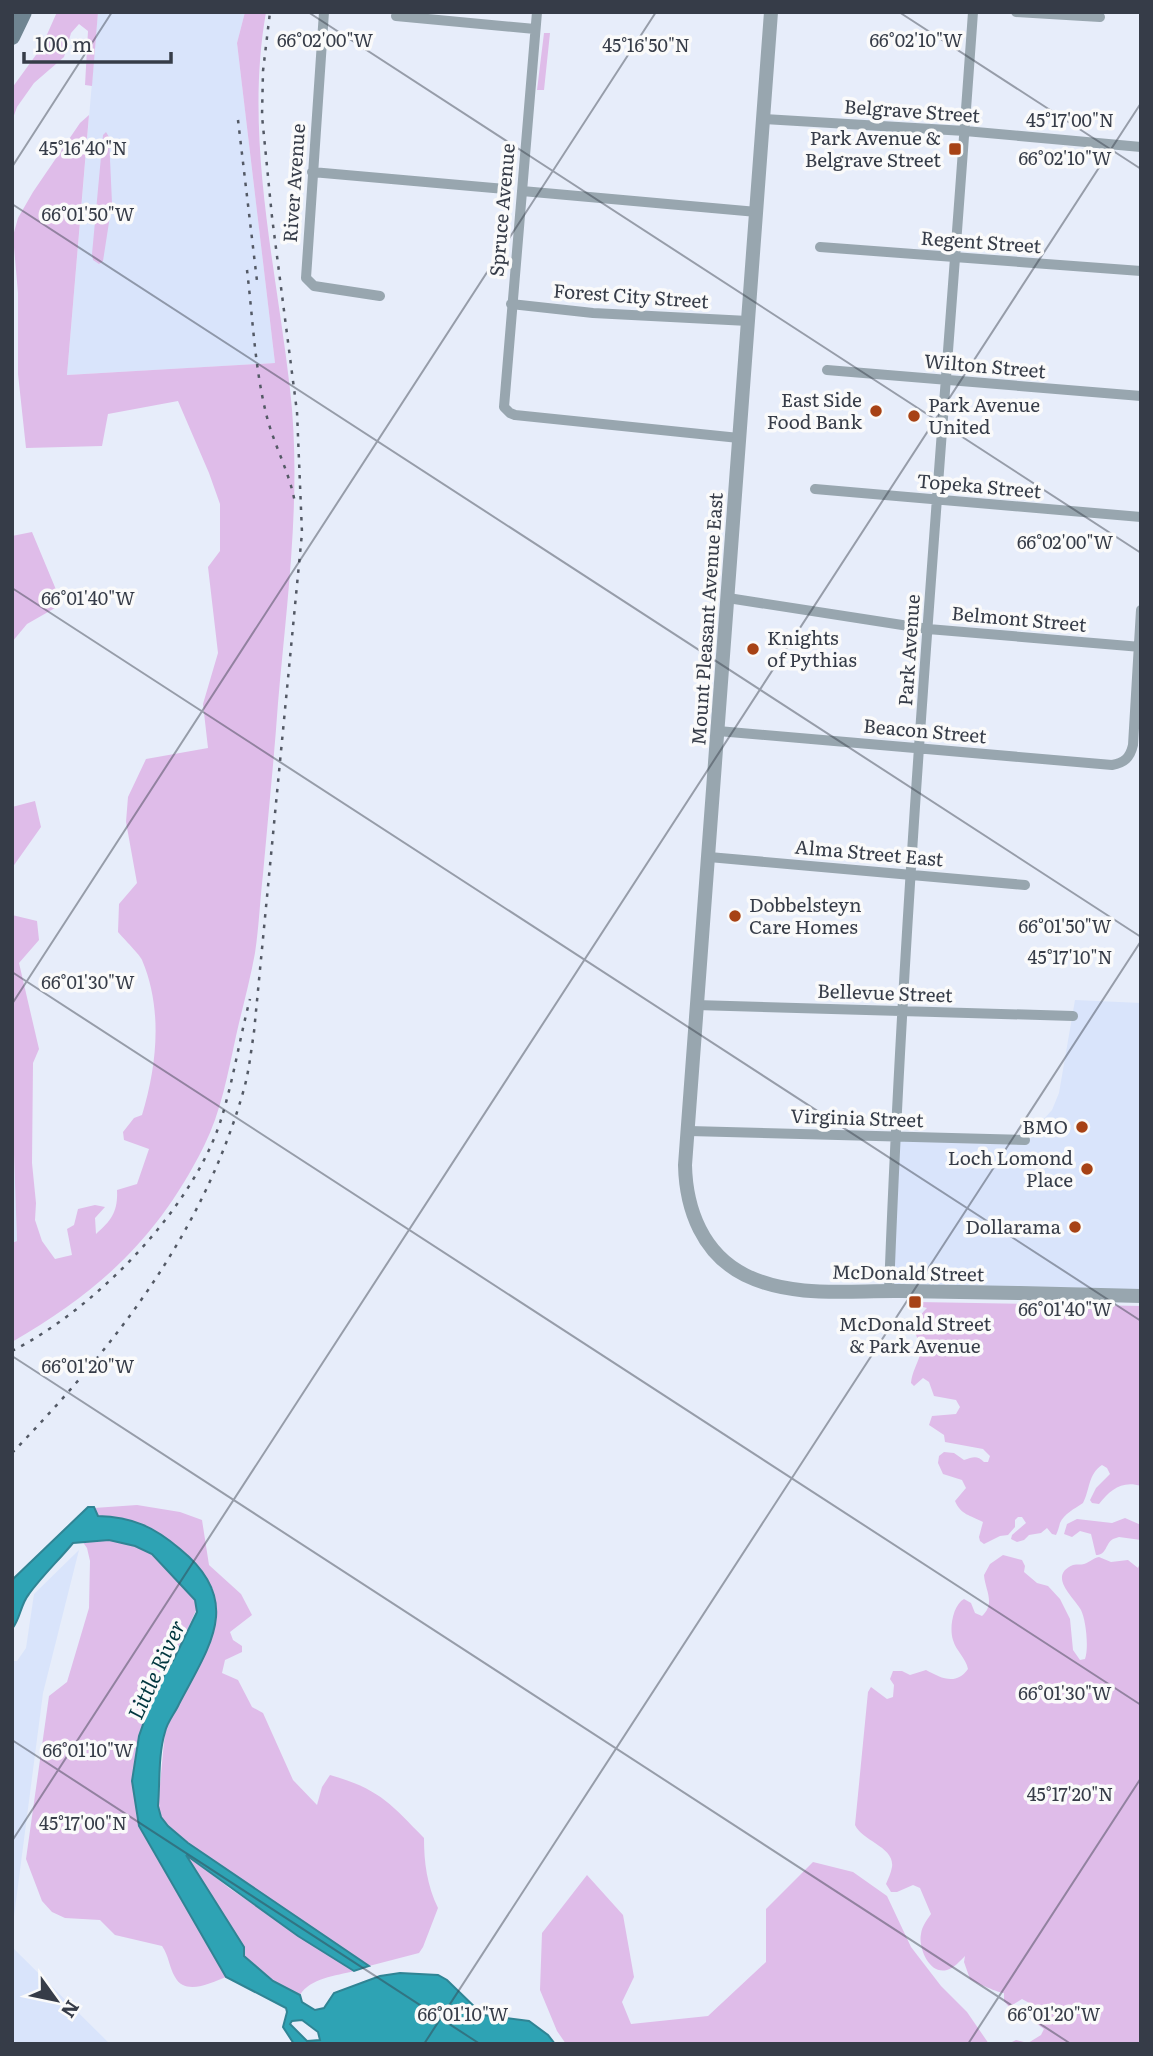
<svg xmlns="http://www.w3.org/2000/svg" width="1153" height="2056" viewBox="0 0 1153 2056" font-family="Literata,serif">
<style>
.built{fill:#d9e4fb}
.green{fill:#dfbce9}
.water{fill:#2ea3b4;stroke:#308494;stroke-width:2;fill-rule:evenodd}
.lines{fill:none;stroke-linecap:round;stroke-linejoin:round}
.minor{stroke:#98a6af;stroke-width:10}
.tertiary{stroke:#98a6af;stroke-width:14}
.secondary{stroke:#6f8491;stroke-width:16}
.rail{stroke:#535965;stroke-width:2.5;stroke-dasharray:3.5 7;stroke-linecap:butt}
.ticks{fill:none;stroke:#363c48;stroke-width:2;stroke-opacity:0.45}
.poi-dot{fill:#a74215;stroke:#fafafa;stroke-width:2.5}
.labels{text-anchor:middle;stroke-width:7;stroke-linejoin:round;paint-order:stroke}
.street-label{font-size:19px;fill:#363c48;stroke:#fafafa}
.poi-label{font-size:19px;fill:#363c48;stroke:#fafafa;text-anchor:end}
.water-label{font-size:21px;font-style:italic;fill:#00363e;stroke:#fafafa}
.ticks-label{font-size:18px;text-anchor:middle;fill:#363c48;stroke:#fafafa;stroke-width:7;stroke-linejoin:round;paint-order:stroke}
</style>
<rect width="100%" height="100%" fill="#e7edfa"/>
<path class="built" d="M 98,12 L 245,12 L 237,43 L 275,363 L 67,375 Z
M 1075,1000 L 1141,1003 L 1141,1296 L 889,1291 L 895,1136 L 1025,1140 L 1052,1110 L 1059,1093 Z
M 12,1096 L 17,1241 L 12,1243 Z
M 79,1550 L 43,1693 L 12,1932 L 12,1661 L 17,1661 L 26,1648 L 34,1594 Z
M 12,1947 L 110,2044 L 12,2044 Z"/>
<path class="green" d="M 57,12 L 98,12 L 92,86 L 85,85 L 88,31 L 79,24 L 71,33 L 64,57 L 34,83 L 17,107 L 12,121 L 12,88 L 41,48 Z
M 245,12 L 266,12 C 244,137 276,265 290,389 C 302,493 287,600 278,703 C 274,760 268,817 263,874 C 260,900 259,927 255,953 C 250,981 242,1009 236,1036 C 228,1073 221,1112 204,1146 C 158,1238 100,1291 12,1342 L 12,1243 L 17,1241 L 12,1096 L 12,915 L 37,921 L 39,940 L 19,963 L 39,1049 L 33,1063 L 32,1163 L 36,1203 L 35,1220 L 42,1241 L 55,1259 L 72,1255 L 67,1229 L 74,1225 L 78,1209 L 95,1205 L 105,1207 L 95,1218 L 96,1234 C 112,1220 118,1211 117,1190 L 137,1184 L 149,1149 L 124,1140 L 123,1132 L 134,1118 L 142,1115 C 157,1066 163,1009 142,960 C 141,956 123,938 118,932 L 119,904 L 137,883 L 126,822 L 128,797 L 146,759 L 208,748 L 203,704 L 218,653 L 208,567 L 220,551 L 220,504 L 209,473 L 178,401 L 108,414 L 102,446 L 26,448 L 18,374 L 18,293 L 13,236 L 18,218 L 33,192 L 80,123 L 89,115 L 67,375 L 275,363 L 237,43 Z
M 544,33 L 550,33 L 544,90 L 537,90 Z
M 106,132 L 109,137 L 112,203 L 103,261 L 99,264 L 93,260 L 92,254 L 103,135 Z
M 32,532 L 62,604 L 27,624 L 12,642 L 12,536 Z
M 35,801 L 41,827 L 12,868 L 12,807 Z
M 918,1302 L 1141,1306 L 1141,1486 C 1122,1480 1110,1490 1099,1504 L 1092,1503 L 1090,1500 L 1096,1488 L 1110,1474 L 1107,1468 L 1102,1465 C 1088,1474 1090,1490 1083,1503 C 1074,1509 1064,1514 1060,1523 C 1059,1527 1058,1531 1056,1535 L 1052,1534 L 1047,1528 L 1041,1533 L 1029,1535 L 1024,1540 L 1017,1542 L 1011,1539 L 1012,1535 L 1026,1523 L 1022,1517 L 1018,1517 L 1015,1520 L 1015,1527 L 1008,1535 L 1000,1536 L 984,1544 L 980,1541 L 979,1537 L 983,1522 C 970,1515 961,1515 955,1501 L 966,1488 L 962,1480 L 943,1474 L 938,1463 L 939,1456 L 944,1452 L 954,1453 L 964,1460 C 973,1457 977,1455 984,1462 L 988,1462 L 990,1456 L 983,1449 L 945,1442 L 944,1435 L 929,1425 L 932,1416 L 956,1414 L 960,1407 L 956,1400 L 934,1396 L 929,1382 L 923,1378 L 914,1386 L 911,1383 C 912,1372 917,1365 920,1355 C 926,1338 901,1334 927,1308 L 919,1306 Z
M 137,1505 L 180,1512 L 202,1520 L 209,1565 L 241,1594 L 252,1615 L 230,1632 L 233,1640 L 242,1646 L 242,1652 L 225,1660 L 222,1673 L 238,1680 L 252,1707 L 263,1713 L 293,1780 L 317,1805 L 322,1787 L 330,1775 C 379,1789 390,1803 424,1838 C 424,1863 427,1885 438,1908 L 423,1947 L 419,1953 L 369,1966 L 188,1843 L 168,1826 L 161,1817 L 158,1806 L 165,1731 L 206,1652 L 213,1589 C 188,1549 148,1517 98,1517 L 94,1508 Z
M 1125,1518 L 1141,1525 L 1141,1540 L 1119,1537 L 1113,1539 C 1105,1544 1107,1555 1096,1555 L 1091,1534 L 1080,1531 L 1072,1537 L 1064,1534 L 1067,1524 L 1077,1519 L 1112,1523 Z
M 109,1540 L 135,1546 L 152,1554 L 195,1600 L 198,1606 L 175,1657 L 154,1693 L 132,1781 L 139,1826 L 226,1977 C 211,1983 185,1996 175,1977 C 169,1967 169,1956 162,1946 L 115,1935 L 100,1920 L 65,1918 L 52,1912 L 42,1901 L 26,1859 L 49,1696 L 67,1682 L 89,1608 L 90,1561 L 87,1548 L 82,1541 Z
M 1003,1555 L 1022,1560 L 1025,1566 L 1024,1572 L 1037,1583 L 1048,1586 L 1060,1599 L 1070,1619 L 1073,1650 L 1080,1660 L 1085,1659 C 1089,1648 1086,1620 1081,1610 C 1074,1597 1047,1576 1073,1565 C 1077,1564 1081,1565 1084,1564 C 1090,1562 1093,1558 1099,1557 L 1111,1562 L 1128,1560 L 1138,1568 L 1141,1560 L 1141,2044 L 1008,2044 L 1016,2040 L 1028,2043 L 1041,2035 L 1044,2029 L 1030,2019 L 1031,2004 L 1022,1999 L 1009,2007 L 1004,2001 L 1004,1993 C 999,1993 976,1983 970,1979 L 964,1962 L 965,1956 C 960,1961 954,1968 947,1970 C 929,1975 918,1947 921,1934 C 922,1926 927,1920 931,1914 L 920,1888 L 913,1885 L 897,1892 L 891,1892 L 886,1884 C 888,1879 891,1873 892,1867 C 895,1847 862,1841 855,1825 L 868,1692 L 871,1687 L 887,1699 L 893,1697 L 894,1685 L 890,1679 L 893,1671 L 902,1671 L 910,1675 L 926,1670 C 941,1678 956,1686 968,1669 C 966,1658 956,1651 953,1640 C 949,1628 953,1605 964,1599 L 971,1603 L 975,1613 L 982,1616 C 996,1603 985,1590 984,1575 L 990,1564 Z
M 185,1853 L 229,1888 L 354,1971 C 336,1976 310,1978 300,1995 L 273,1981 L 244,1956 Z
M 813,1862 L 853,1872 L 887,1896 L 911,1947 L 941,1986 L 967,2012 L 989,2044 L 566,2044 L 557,2031 L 540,1990 L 542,1933 L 587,1875 L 623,1915 L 634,1977 L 622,2002 L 631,2024 L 708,2016 L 766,1962 L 766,1909 Z"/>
<path class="water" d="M 88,1507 L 94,1507 L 98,1516 C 133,1517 154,1527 180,1549 C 244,1601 210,1645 179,1704 C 175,1713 167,1722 165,1732 C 158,1755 160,1783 158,1806 L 161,1817 L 168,1826 L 188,1843 L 369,1966 L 354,1971 L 298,1936 L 186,1855 L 244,1947 L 244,1956 L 273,1981 L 300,1995 L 302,2002 L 315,2010 L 324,2008 L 334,1993 L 380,1976 L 400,1973 L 438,1975 L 447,1980 L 483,2015 L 529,2021 L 548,2035 L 555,2044 L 294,2044 L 283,2027 L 287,2012 L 286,2008 L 226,1977 L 139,1826 L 132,1781 L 139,1736 L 154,1693 L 175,1657 L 197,1612 L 195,1600 L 152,1554 L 135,1546 L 109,1540 L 73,1543 C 59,1560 42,1576 29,1594 C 20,1605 21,1618 12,1629 L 12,1580 ZM 302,2020 L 318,2032 L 320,2040 L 307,2041 L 290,2024 L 292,2021 Z"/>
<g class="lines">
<path class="minor" d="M 324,12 L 306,278 L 314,286 L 380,296
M 537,12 L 504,407 L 510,413 L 515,415 L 739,438
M 1016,12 L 1100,17
M 396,16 L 535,29
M 764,119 L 965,131 L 1141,147
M 312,172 L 505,189
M 522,191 L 757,212
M 820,247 L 1141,271
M 511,304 L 593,313 L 748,321
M 827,370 L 1141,396
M 815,489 L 1141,517
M 728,598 L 928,629 L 1141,647
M 718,731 L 1112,765 C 1124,763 1130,758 1133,745 L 1141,610
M 709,857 L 1025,885
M 696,1005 L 1073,1016
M 689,1131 L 1025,1140
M 889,1291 C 905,864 943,438 973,12"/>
<path class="tertiary" d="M 771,12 L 685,1165 C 686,1210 703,1254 745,1275 C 794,1299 850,1290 902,1291 C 982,1292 1061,1294 1141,1296"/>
<path class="secondary" d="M 12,37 L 24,12"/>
<path class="rail" d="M 238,120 L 257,281
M 247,270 C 253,320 255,373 268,421 C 276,449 290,474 295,503
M 12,1351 C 97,1308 197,1205 223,1113 C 234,1076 240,1037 250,999
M 12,1453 C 115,1346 203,1234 244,1089 C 249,1071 251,1051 254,1032 L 302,533 L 297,412 L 272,217 L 262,116 L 263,71 L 270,12"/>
</g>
<path class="ticks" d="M 308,12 L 1141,553M 899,12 L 1141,169M 12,167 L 112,12M 12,204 L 1141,937M 12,588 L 1141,1321M 12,972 L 1141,1705M 12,1004 L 656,12M 12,1356 L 1071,2044M 12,1740 L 480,2044M 12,1841 L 1141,103M 424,2044 L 1141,941M 968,2044 L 1141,1778"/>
<g class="poi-dot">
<rect x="948" y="142" width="14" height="14" rx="3.5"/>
<circle cx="876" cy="411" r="7"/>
<circle cx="914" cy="416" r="7"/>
<circle cx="753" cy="649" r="7"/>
<circle cx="735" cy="916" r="7"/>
<circle cx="1082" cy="1127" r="7"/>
<circle cx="1087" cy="1169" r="7"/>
<circle cx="1075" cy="1227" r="7"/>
<rect x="908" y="1295" width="14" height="14" rx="3.5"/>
</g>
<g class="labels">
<g class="street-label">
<text transform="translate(912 111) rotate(4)" y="7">Belgrave Street</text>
<text transform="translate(294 183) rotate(-86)" y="7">River Avenue</text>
<text transform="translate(502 210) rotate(-85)" y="7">Spruce Avenue</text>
<text transform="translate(981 242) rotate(4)" y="7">Regent Street</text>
<text transform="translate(631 296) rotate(4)" y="7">Forest City Street</text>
<text transform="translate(985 366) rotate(5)" y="7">Wilton Street</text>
<text transform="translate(979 486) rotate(5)" y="7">Topeka Street</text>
<text transform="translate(707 619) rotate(-86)" y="7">Mount Pleasant Avenue East</text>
<text transform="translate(1019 619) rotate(5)" y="7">Belmont Street</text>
<text transform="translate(909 650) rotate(-86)" y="7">Park Avenue</text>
<text transform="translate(925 731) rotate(5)" y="7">Beacon Street</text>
<text transform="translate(869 853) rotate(5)" y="7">Alma Street East</text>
<text transform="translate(885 993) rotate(2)" y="7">Bellevue Street</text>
<text transform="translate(857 1118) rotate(2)" y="7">Virginia Street</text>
<text transform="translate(908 1273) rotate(1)" y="7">McDonald Street</text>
</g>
<g class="poi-label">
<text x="941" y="145">Park Avenue &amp;<tspan x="941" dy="22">Belgrave Street</tspan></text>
<text x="862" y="407">East Side<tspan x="862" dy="22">Food Bank</tspan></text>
<text x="928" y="412" text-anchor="start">Park Avenue<tspan x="928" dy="22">United</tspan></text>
<text x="767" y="645" text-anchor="start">Knights<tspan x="767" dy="22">of Pythias</tspan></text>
<text x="749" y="912" text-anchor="start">Dobbelsteyn<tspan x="749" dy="22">Care Homes</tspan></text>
<text x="1068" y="1134">BMO</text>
<text x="1073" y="1165">Loch Lomond<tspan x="1073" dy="22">Place</tspan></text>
<text x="1061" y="1234">Dollarama</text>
<text x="915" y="1331" text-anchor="middle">McDonald Street<tspan x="915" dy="22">&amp; Park Avenue</tspan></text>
</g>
<g class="water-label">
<text transform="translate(157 1670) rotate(-65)" y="7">Little River</text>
</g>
</g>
<g class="ticks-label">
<text x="325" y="47">66°02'00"W</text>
<text x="916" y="47">66°02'10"W</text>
<text x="646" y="52">45°16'50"N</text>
<text x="1070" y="127">45°17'00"N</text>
<text x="83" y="155">45°16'40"N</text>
<text x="1065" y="165">66°02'10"W</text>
<text x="88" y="221">66°01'50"W</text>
<text x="1065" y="549">66°02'00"W</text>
<text x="88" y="605">66°01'40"W</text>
<text x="1065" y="933">66°01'50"W</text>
<text x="1070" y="964">45°17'10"N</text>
<text x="88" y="989">66°01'30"W</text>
<text x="1065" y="1316">66°01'40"W</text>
<text x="88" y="1373">66°01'20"W</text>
<text x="1065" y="1700">66°01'30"W</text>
<text x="88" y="1757">66°01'10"W</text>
<text x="1070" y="1801">45°17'20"N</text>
<text x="83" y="1830">45°17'00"N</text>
<text x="463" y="2021">66°01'10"W</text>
<text x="1054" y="2021">66°01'20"W</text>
</g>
<rect width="1153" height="2056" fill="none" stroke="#363c48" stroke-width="28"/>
<g transform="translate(56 2000) rotate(123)" stroke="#fafafa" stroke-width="5" paint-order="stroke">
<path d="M0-5L12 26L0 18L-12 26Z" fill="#363c48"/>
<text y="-10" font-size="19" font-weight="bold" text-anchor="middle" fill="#363c48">N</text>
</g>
<path d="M24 52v10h147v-10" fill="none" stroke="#363c48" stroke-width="3.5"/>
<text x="35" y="52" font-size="21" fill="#363c48" stroke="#fafafa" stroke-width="5" paint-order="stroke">100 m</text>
</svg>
